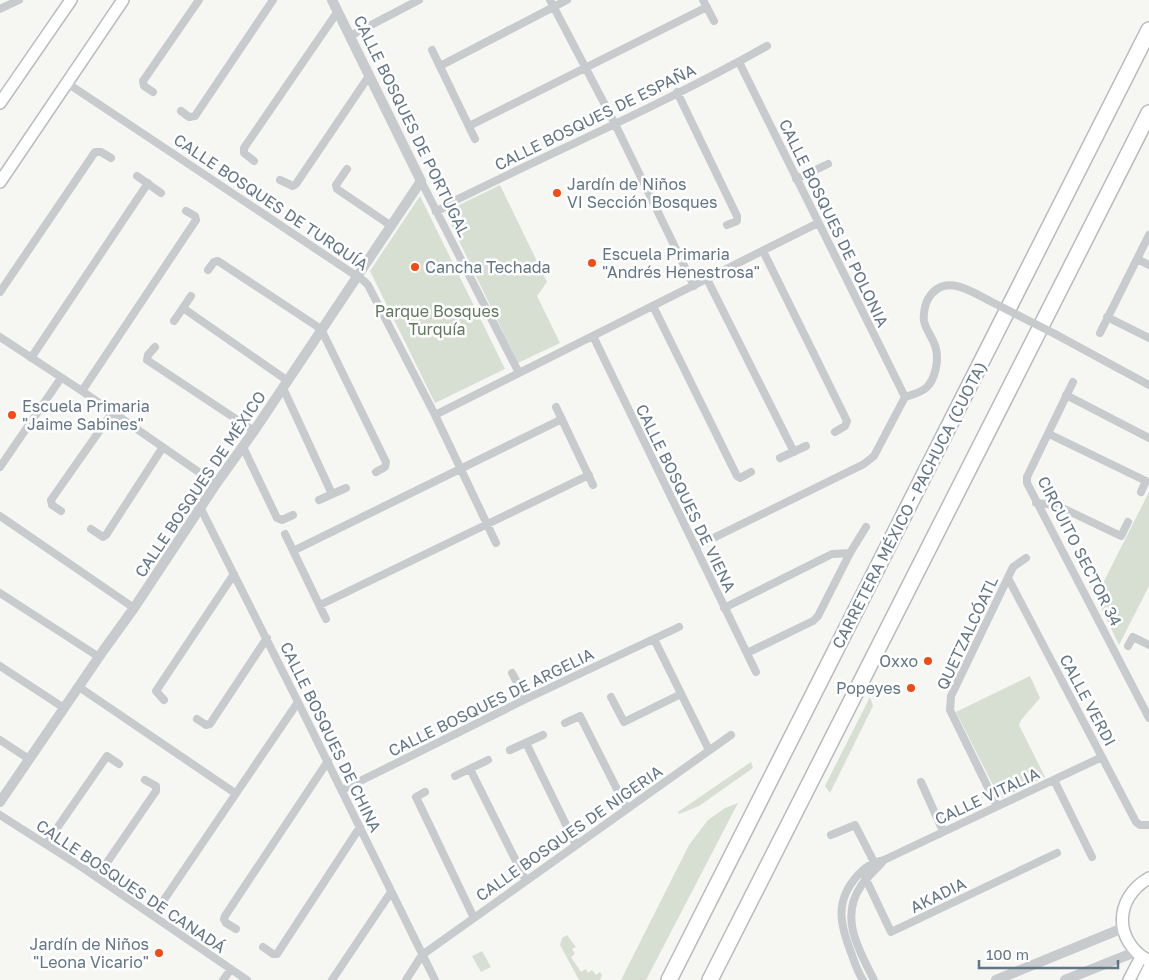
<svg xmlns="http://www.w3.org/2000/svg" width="1149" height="980" viewBox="0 0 1149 980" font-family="'Golos Text',sans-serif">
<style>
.green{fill:#d7dfd3}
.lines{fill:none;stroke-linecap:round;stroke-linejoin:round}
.secondary-casing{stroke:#b7bdc1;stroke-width:14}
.motorway-casing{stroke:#b7bbbe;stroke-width:18}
.minor{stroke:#c8cbce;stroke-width:8}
.tertiary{stroke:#c8cbce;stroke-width:10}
.secondary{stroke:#fff;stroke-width:11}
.motorway{stroke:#fff;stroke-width:15}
.minor-bridge{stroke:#c8cbce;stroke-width:8}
.poi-dot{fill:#f34b15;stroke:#fff;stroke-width:2}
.labels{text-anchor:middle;stroke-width:5;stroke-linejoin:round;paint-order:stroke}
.street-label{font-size:16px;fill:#627686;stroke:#fff}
.poi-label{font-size:16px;fill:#627686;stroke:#fff;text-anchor:start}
.park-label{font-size:16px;fill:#63785e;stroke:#fff}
</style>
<rect width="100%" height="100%" fill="#f6f6f2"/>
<path class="green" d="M 500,185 L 547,282 L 537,296 L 560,343 L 518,363 L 445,212 Z
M 420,196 L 505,369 L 435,403 L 370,271 Z
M 1149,492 L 1149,586 L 1119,645 L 1096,597 Z
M 1030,676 L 1040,698 L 1021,720 L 1019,725 L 1045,777 L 1000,799 L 956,712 Z
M 870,697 L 873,706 L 830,793 L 825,786 Z
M 751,762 L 753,768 L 699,806 L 679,814 L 678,812 Z
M 738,803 L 646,980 L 621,980 L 689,845 L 708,820 L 725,808 Z
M 567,935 L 576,947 L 572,949 L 575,954 L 571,957 L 581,972 L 586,969 L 588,973 L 592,970 L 596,975 L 600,972 L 602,975 L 600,980 L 579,980 L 560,945 L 562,938 Z
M 482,951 L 491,967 L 481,972 L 472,956 Z"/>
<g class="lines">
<g class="secondary-casing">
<path id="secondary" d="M 0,103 L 71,0
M 0,182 L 123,0
M 1149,878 C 1114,898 1113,941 1149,961
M 1129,980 L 1141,957
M 1143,980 L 1149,968"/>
</g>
<g class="motorway-casing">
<path id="motorway" d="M 669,980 L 1149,30
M 710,980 L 1149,113"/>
</g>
<path class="minor" d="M 550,0 L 615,124 L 694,286
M 703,0 L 714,21
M 0,9 L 19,0
M 350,36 L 419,0
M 432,50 L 475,139
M 739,62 L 905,397
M 440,66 L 567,0
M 67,83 L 364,281 L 368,285 L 435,415 L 496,543
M 153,92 L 144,86 L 143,81 L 199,0
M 677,92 L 737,216 L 737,221 L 727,225
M 181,111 L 189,117 L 195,116 L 273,0
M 469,126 L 707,7
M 254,161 L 244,153 L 244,148 L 338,11
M 347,169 L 336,185 L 337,189 L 390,225
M 137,176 L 161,193
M 796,179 L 828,164
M 280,180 L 293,186 L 296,184 L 369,76
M 421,181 L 519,373
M 436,212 L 456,200 C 559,149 666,103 767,46
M 763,251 L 847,421 L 845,426 L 835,432
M 1137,259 L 1149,265
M 208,270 L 214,262 L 218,261 L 321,329 L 386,462 L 385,467 L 376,472
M 707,279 L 794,452
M 0,292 L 95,152 L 101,152 L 111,158
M 653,306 L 737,476 L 740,478 L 751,472
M 183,308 L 288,381
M 1107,317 L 1149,338
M 174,321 L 191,296
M 1100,333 L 1149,235
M 1055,334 L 1149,385
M 593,336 L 756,672
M 0,337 L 82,391 L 216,484
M 155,347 L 148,355 L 147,360 L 254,431
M 31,358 L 148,183
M 1073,382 L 1027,477 L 1027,483 L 1149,718
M 283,388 L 332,494
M 82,391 L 196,220 L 195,216 L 186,211
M 1066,395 L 1149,438
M 556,407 L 593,485
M 435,415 L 818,223
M 1049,434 L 1146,481 L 1141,492
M 243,447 L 277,518 L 282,520 L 293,515
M 780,458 L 806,446
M 0,467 L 61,378
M 319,500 L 346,488
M 1036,503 L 1056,505 L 1121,536 L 1128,522
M 200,507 L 298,702 L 435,980
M 61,511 L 52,505 L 51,500 L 112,413
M 0,516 L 134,608
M 91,529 L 103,537 L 106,535 L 163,447
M 285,534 L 326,619
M 695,547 L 864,464 L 874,456 L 905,397 C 911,395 920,393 926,388 C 935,380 939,361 936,349 C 934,339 926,331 924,321 C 923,315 925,304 928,299 C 943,273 969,290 988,300
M 293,551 L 562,419
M 1008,578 L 1136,822 L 1140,825 L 1149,825
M 0,593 L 99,657
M 320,605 L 589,475
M 724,608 L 832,554 L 850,553
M 654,639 L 709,750
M 1128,646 L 1133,637 L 1149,645
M 747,653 L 813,621 L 818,616 L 850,553 L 866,527
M 0,666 L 64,708
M 512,673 L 526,699
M 79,687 L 235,793
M 611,697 L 624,722 L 681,694
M 164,700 L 156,691 L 234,574
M 197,719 L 206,725 L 210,724 L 267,638
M 565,723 L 580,716 L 627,809
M 0,740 L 29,759
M 526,743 L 576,845
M 510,750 L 543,735
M 470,769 L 526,881
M 455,776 L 488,760
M 1054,780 L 1092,857
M 921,782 L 943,831
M 342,790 L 526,699 L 679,627
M 425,792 L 416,797 L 474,918
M 997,806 L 950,710 L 951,696 L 1013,567 L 1026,558
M 0,815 L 83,868 L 247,980
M 831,835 L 855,825 L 875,864
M 46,844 L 107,756 L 119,764
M 862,871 L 891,932 L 1057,853
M 97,877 L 156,791 L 156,786 L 145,780
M 153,916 L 298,702
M 236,929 L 226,923 L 224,919 L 225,916 L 328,761
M 263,947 L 273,954 L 277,954 L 360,827
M 223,980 L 231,969
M 332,980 L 391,892
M 406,980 L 422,955 L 731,735
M 863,980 C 858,973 855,964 852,955 C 840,925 834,901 858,875 C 865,867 873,862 884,860 L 1102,757
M 874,980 C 859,950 839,918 861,886 C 867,876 877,869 884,860"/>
<path class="tertiary" d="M 0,802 L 103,651 L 134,608 L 216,484 L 254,431 L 421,181 L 332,0
M 996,980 L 1123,928
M 1065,980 L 1135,952"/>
<use href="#secondary" class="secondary"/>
<use href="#motorway" class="motorway"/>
<path class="minor-bridge" d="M 988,300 L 1055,334"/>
</g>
<g class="poi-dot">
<circle cx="557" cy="193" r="5"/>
<circle cx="592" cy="263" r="5"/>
<circle cx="415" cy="267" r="5"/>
<circle cx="12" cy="415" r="5"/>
<circle cx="928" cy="661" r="5"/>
<circle cx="911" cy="688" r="5"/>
<circle cx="159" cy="953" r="5"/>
</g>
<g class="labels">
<g class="street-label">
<text transform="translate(595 117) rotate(-26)" y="6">CALLE BOSQUES DE ESPAÑA</text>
<text transform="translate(412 126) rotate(64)" y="6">CALLE BOSQUES DE PORTUGAL</text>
<text transform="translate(271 202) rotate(34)" y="6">CALLE BOSQUES DE TURQUÍA</text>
<text transform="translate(834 223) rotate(64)" y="6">CALLE BOSQUES DE POLONIA</text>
<text transform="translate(200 484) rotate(-56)" y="6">CALLE BOSQUES DE MÉXICO</text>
<text transform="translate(686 498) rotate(64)" y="6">CALLE BOSQUES DE VIENA</text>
<text transform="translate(909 505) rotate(-63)" y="6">CARRETERA MÉXICO - PACHUCA (CUOTA)</text>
<text transform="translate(1080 551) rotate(63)" y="6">CIRCUITO SECTOR 34</text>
<text transform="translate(967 633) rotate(-65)" y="6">QUETZALCÓATL</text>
<text transform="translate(1088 700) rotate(62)" y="6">CALLE VERDI</text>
<text transform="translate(491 702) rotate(-26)" y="6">CALLE BOSQUES DE ARGELIA</text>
<text transform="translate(331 737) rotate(64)" y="6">CALLE BOSQUES DE CHINA</text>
<text transform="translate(987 796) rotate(-25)" y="6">CALLE VITALIA</text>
<text transform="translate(569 833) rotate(-35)" y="6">CALLE BOSQUES DE NIGERIA</text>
<text transform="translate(131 886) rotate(34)" y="6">CALLE BOSQUES DE CANADÁ</text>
<text transform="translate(938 895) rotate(-26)" y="6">AKADIA</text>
</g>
<g class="poi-label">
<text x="567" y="190">Jardín de Niños<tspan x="567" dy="18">VI Sección Bosques</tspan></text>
<text x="602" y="260">Escuela Primaria<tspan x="602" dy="18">"Andrés Henestrosa"</tspan></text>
<text x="425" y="273">Cancha Techada</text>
<text x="22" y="412">Escuela Primaria<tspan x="22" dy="18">"Jaime Sabines"</tspan></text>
<text x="918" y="667" text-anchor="end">Oxxo</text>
<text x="901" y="694" text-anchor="end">Popeyes</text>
<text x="149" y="950" text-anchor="end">Jardín de Niños<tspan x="149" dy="18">"Leona Vicario"</tspan></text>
</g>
<g class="park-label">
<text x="437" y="317">Parque Bosques<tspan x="437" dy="18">Turquía</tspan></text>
</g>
</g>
<path d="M979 960v8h139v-8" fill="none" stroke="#627686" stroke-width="2.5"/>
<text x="986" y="960" font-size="15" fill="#627686" stroke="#ffffff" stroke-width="4" paint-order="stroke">100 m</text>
</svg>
